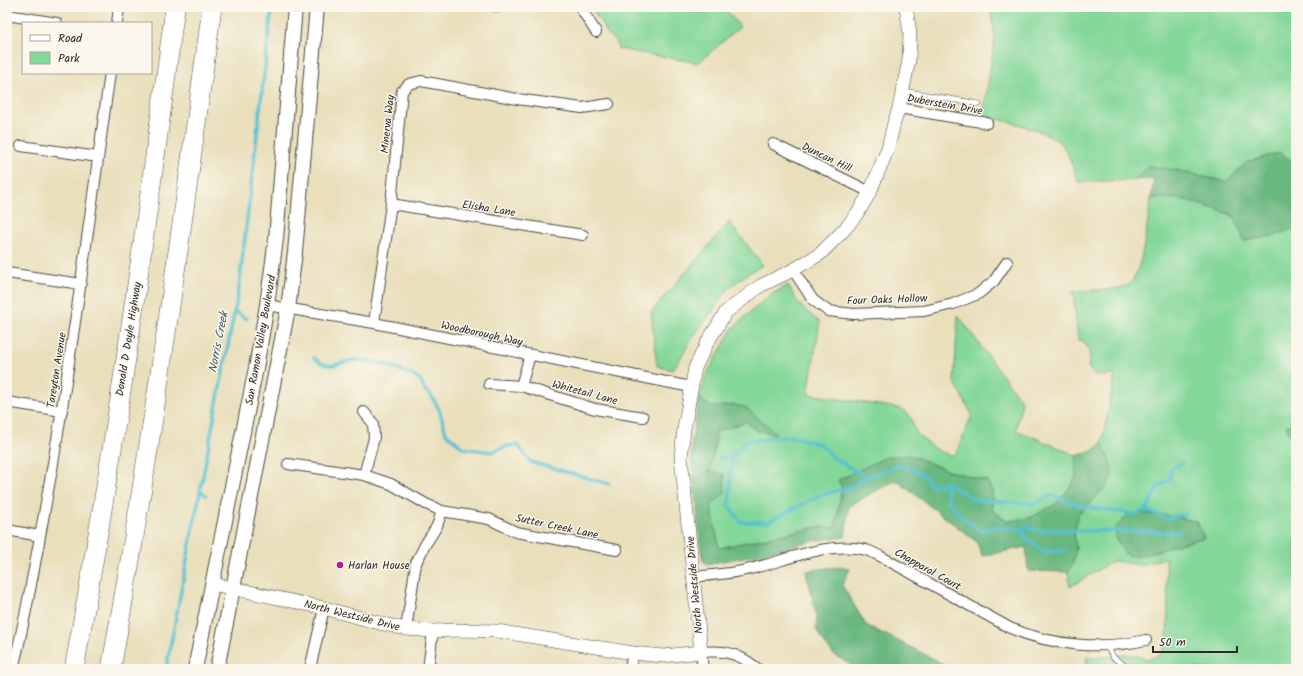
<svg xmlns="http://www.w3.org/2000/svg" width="1303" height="676" viewBox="0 0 1303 676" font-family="Kalam,sans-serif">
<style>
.green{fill:#83d799;stroke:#578162;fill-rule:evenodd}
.forest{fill:#6ab881;stroke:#4a7256}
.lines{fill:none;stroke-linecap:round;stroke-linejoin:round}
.stream{stroke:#56c1d2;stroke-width:3.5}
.service-casing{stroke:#484641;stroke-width:6}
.minor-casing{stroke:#484641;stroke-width:12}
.tertiary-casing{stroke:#484641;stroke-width:14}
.secondary-casing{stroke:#484641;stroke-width:16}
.motorway-casing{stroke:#484641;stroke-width:20}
.service{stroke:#fff;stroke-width:5}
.minor{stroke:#fff;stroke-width:10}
.tertiary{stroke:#fff;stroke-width:13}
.secondary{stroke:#fff;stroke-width:14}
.motorway{stroke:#fff;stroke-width:19}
.poi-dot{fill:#b5179e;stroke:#fbf7ec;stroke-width:1.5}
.labels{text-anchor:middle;stroke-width:3;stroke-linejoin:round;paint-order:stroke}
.street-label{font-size:11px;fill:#2b2b2b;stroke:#fbf7ec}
.poi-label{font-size:11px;fill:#2b2b2b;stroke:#fbf7ec;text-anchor:start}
.water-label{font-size:12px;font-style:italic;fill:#38585d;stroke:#fbf7ec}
</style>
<rect width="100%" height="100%" fill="#fbf7ec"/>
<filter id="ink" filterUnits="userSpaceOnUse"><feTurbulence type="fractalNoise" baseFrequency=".025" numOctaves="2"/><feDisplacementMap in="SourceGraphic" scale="8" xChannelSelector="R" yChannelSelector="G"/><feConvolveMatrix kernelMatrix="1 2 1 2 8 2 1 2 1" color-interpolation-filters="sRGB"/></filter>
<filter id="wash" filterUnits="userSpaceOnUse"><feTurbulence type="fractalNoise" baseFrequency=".012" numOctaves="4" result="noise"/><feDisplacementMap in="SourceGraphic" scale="16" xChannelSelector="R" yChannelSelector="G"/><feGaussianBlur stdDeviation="0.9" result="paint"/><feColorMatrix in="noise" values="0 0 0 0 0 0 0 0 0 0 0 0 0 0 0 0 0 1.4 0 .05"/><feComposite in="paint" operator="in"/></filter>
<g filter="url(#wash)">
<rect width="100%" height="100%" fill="#e9dfbb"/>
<path class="green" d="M 591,7 L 724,7 L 740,27 L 698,63 L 618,49 L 617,44 L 607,33 Z
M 990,7 L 1296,7 L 1296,163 L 1279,153 L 1247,162 L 1226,182 L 1176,170 L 1148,166 L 1135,180 L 1078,182 C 1073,170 1070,154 1062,145 C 1050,130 1002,120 983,116 L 995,37 Z
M 1151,198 C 1161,198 1173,197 1183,199 C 1215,205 1244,221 1272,236 L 1293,229 L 1296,230 L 1296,423 L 1286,426 L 1296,448 L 1296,669 L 1085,669 L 1087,657 L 1107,657 L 1129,654 L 1147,659 L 1158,656 L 1163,651 L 1167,638 L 1168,609 L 1166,558 L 1140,565 L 1113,561 L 1070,587 L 1068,572 L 1072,565 L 1076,549 L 1074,533 L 1078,514 L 1094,500 L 1111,465 L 1102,443 L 1115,375 L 1095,376 L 1088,367 C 1092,355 1089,349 1082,340 L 1078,340 L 1073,291 C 1087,290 1117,291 1128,285 C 1143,276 1148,216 1151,198 ZM 1148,513 L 1175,516 L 1197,522 L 1193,541 L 1166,547 L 1152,553 Z
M 729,222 L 763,265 L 744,276 L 729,288 L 696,333 L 673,370 L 657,366 L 651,312 Z
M 788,285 C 797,303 803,310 820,322 L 808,394 L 898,408 C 917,416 909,424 918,434 C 927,444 942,456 955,455 L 972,415 L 954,381 L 958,315 L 1022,402 L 1016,430 L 1076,455 L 1076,475 L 1072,485 L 1056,504 L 1030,518 L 1007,521 L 992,510 L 992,491 L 987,481 L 949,471 L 930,463 L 842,488 L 835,528 L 818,527 L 719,548 L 711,506 L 725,493 L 723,474 L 710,472 L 717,431 L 746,422 L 757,431 L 735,405 L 712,407 L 699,399 L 706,376 L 732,329 L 767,297 Z"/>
<path class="forest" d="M 1280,153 L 1296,163 L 1296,230 L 1293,229 L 1272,236 L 1244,241 L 1234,215 L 1182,199 L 1151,198 L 1154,179 L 1135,180 L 1148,166 L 1176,170 L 1226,182 L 1247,162 Z
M 699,399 L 712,407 L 735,405 L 745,407 L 777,434 L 757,431 L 746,422 L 717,431 L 710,472 L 724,474 L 725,493 L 711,506 L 719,548 L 818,527 L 835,528 L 842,488 L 838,480 L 886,457 L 910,455 L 949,471 L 987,481 L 992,491 L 992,510 L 1007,521 L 1030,518 L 1056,504 L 1072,485 L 1076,475 L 1076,455 L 1092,451 L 1102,443 C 1106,452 1115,469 1111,479 C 1108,488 1085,507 1078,514 L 1074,533 L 1076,549 L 1072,565 L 1068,572 L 1028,571 L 1026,547 L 982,556 L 977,542 L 896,480 L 849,506 L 845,537 L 817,540 L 755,555 L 707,564 L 703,561 L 702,556 L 691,457 L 692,439 Z
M 1296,423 L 1296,448 L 1286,426 Z
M 1129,513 C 1152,513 1174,516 1197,522 L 1204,538 L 1181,543 L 1152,553 L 1136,557 L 1125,554 L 1116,538 L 1116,527 Z
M 842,567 L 850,569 L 842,585 L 866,625 L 936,660 L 950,669 L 857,669 L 833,654 L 820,637 L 816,629 L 817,618 L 806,571 L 827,568 Z"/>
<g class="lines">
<path class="stream" d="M 234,311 L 247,319
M 314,358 C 334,374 339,359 358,360 C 382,361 399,369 420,379 L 425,391 L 430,394 L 439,409 L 446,433 L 463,448 L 491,452 L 508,446 L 517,445 L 531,462 L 609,484
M 732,457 L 729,506 L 741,522 L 768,522 L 821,495 L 852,487 L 866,476
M 719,458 L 732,457 L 746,441 L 793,436 L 821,445 L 834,458 L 866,477 L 901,465 L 922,474 L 932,486 L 947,483 L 975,500 L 1035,504 L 1051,495 L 1081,506 L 1135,514 L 1147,510 C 1154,495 1153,486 1170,480 L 1171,468 L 1183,463
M 947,483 L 948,500 L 962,518 L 982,531 L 996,527 L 1021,529 L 1026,526 L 1034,530 L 1181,532
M 200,491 L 206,495
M 1147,510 L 1167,518 L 1185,514
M 1021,529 L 1027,539 L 1044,552 L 1064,550
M 166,669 L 239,288 L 271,15"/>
</g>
</g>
<g filter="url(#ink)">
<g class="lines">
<g class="service-casing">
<path id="service" d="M 485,7 L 499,10 L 501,7
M 903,91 L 979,104
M 1107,646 L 1113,657 L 1129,669"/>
</g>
<g class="minor-casing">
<path id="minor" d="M 580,7 L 596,32
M 7,15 L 57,23
M 117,23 L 119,7
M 899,108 L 987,123
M 773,144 L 870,192
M 21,146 L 98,157
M 391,204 L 583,235
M 793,270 L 813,300 L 828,311 L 854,314 L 924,311 L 953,304 L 978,294 L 994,281 L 1007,262
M 7,273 L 81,284
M 267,305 L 374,323 L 691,387
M 374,323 L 391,204 L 402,91 L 409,84 L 421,81 L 517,99 L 582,108 L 609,104
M 489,384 L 521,386 L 595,409 L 643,417
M 521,386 L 530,355
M 7,402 L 62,411
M 364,412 L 373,423 L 374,438 L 364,475
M 288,464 L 364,475 L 391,484 L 426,504 L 442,511 L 489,519 L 516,532 L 617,550
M 7,530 L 40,536
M 692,577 C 712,575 731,574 750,569 C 785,561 830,540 866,550 C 871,551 875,554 880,556 L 1010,628 C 1053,646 1101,650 1146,640
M 406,629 L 416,563 L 425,545 L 437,526 L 442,511
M 13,669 C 29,605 39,540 51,475 C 74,342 91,207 110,73
M 310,669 L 324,608
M 428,669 L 433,631
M 630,669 L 633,653
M 703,669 L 701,652 C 726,650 738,653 758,669"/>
</g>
<g class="tertiary-casing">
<path id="tertiary" d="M 213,584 L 324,608 L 379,623 L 406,629 L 433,631 L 457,630 L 497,631 L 633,653 L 663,656 L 701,652 L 681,457 L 684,429 L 695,368 L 707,343 L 726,312 L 760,286 L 793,270 L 820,254 L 845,229 L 859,211 L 870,192 L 888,148 L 894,123 L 899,108 L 909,60 L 910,33 L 906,7"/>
</g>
<g class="secondary-casing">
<path id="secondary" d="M 195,669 L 256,368 L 267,305 L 276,239 L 295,7
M 217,669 L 288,309 L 295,252 L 317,7"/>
</g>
<g class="motorway-casing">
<path id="motorway" d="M 74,669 C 115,450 146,228 175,7
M 111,669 C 151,449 182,228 212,7"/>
</g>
<use href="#service" class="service"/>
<use href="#minor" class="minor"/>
<use href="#tertiary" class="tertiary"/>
<use href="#secondary" class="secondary"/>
<use href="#motorway" class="motorway"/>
</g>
</g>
<circle class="poi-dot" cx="340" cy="565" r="4"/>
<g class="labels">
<g class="street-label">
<text transform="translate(945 104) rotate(10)" y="4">Duberstein Drive</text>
<text transform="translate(387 124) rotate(-84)" y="4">Minerva Way</text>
<text transform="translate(827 157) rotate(26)" y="4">Duncan Hill</text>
<text transform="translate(489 208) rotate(9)" y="4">Elisha Lane</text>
<text transform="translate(887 299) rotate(-2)" y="4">Four Oaks Hollow</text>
<text transform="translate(482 333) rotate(12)" y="4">Woodborough Way</text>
<text transform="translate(128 339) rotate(-81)" y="4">Donald D Doyle Highway</text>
<text transform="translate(260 340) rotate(-80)" y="4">San Ramon Valley Boulevard</text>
<text transform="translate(56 370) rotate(-81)" y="4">Tareyton Avenue</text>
<text transform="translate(585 392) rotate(15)" y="4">Whitetail Lane</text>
<text transform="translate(557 526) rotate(12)" y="4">Sutter Creek Lane</text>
<text transform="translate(928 569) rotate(29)" y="4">Chapparal Court</text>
<text transform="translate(694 585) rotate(-95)" y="4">North Westside Drive</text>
<text transform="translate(352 615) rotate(14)" y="4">North Westside Drive</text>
</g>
<g class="poi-label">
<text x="348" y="569">Harlan House</text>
</g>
<g class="water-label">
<text transform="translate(218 342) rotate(-79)" y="4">Norris Creek</text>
</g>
</g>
<rect width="1303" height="676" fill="none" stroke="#fbf7ec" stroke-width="24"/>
<rect x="22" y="22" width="130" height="52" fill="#fbf7ec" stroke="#a8a59f"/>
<rect x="30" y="35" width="20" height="6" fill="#ffffff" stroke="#a8a59f"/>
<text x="58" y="42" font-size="12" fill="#2b2b2b">Road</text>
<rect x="30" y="52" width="20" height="12" fill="#83d799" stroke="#a8a59f"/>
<text x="58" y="62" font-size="12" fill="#2b2b2b">Park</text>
<path d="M1153 646v6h84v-6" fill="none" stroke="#2b2b2b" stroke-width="2"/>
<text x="1159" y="646" font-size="12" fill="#2b2b2b" stroke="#fbf7ec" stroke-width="3" paint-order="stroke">50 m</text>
</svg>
